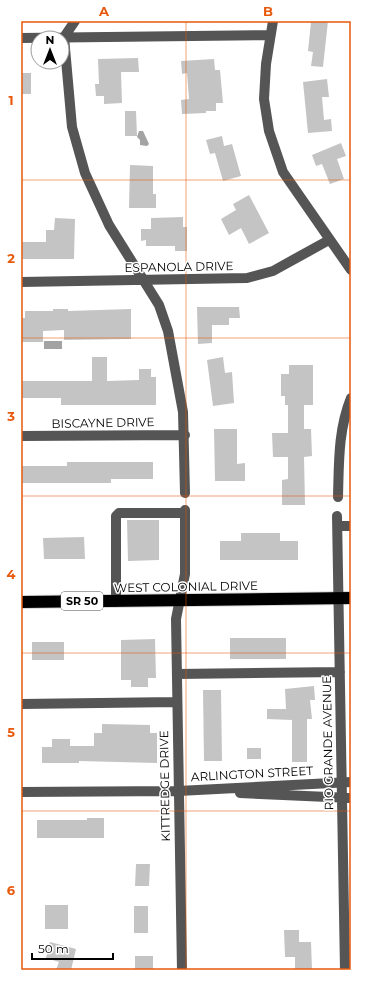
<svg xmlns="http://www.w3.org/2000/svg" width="372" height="991" viewBox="0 0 372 991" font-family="Montserrat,sans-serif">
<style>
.water{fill:#a3a3a3}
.building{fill:#c4c4c4}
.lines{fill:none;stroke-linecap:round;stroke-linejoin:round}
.highway-casing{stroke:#dbdbdb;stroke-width:14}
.minor{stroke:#555;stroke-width:10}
.highway{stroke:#000;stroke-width:12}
.grid{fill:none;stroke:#e8590c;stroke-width:1;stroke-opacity:0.55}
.labels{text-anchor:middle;stroke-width:3;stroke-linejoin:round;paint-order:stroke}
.shield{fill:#fff;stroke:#4c4c4c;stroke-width:1}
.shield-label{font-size:11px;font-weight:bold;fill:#000}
.street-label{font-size:12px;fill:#000;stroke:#fff}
.neatline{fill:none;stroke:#e8590c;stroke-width:1.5}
.grid-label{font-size:13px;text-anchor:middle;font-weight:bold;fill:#e8590c}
</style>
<rect width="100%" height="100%" fill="#fff"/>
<path class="water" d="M 139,131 L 143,131 L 149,144 L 147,146 L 140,145 L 140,140 L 137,137 Z
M 44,341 L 62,341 L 62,349 L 44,349 Z"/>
<path class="building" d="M 316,21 L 328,21 L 323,67 L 311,66 L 313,52 L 308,51 L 311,22 Z
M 138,58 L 139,72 L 121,72 L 122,103 L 104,104 L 104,96 L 96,96 L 95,84 L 99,84 L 98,59 Z
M 214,59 L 215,70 L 220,70 L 223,103 L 216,103 L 216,111 L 206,111 L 206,113 L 182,114 L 181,100 L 189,99 L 187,73 L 182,74 L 181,61 Z
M 21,73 L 31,73 L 31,94 L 21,94 Z
M 327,79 L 329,97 L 322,97 L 324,120 L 331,119 L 332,131 L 308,133 L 303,82 Z
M 125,111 L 136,111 L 137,136 L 125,136 Z
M 222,136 L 224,146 L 232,144 L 241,176 L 223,181 L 215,153 L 210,154 L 206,140 Z
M 341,143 L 346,156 L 337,159 L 344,179 L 330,184 L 322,164 L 316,166 L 312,155 Z
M 130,165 L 153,166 L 153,194 L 156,194 L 156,208 L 129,208 Z
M 249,195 L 269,233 L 249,244 L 241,228 L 229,235 L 221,219 L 236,210 L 233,204 Z
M 183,217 L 183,227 L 187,227 L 187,251 L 175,251 L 175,246 L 146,246 L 146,240 L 141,241 L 141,229 L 151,229 L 151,218 Z
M 55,218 L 75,219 L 74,259 L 21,259 L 21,242 L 46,242 L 46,230 L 54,230 Z
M 197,307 L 239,307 L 240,318 L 229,318 L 229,325 L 212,325 L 212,343 L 198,344 Z
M 53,309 L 68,309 L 68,311 L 131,309 L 131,339 L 64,340 L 64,330 L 43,331 L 43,342 L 21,342 L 21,318 L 25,318 L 25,311 L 53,311 Z
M 92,357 L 107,357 L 107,381 L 139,380 L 139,369 L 151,369 L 151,377 L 156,377 L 156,405 L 61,405 L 61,398 L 21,398 L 21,381 L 92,381 Z
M 223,357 L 225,373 L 232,372 L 234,403 L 213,406 L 207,360 Z
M 289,365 L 313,365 L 313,405 L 304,405 L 304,429 L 311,429 L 312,456 L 304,457 L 305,505 L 282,505 L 282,480 L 288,479 L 288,457 L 273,457 L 272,433 L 288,433 L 288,405 L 285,405 L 285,396 L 281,396 L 281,374 L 289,374 Z
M 214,429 L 237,429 L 237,464 L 245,463 L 245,481 L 215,481 Z
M 67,462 L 153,462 L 153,479 L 111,479 L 111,483 L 21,483 L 21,466 L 67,466 Z
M 127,520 L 159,520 L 159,560 L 128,561 Z
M 241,533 L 280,533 L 280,541 L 298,541 L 298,560 L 220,560 L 220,541 L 241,541 Z
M 84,537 L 85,559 L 44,559 L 43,538 Z
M 230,638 L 286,638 L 286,659 L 230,659 Z
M 155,639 L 156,678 L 148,678 L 148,687 L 131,687 L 131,680 L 121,680 L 121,640 Z
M 32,642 L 64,642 L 64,660 L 32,660 Z
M 314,686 L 315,700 L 310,700 L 312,719 L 307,719 L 307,762 L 292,762 L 292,720 L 267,719 L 267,709 L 286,709 L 285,689 Z
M 203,690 L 221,690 L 222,761 L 204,761 Z
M 102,724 L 150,725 L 150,733 L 157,733 L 157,763 L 79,761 L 79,763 L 42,763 L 42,747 L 52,747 L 52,739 L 70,739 L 70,746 L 94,746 L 94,733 L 102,733 Z
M 247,748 L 261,748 L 261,759 L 247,759 Z
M 87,818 L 104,818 L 104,838 L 37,838 L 37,820 L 87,820 Z
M 136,864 L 150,864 L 149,886 L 135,886 Z
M 45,905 L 68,905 L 68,929 L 45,929 Z
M 134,906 L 148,906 L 148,933 L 134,933 Z
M 284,930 L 299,930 L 299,942 L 311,942 L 312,970 L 295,970 L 295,957 L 285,957 Z
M 50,942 L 76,949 L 71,970 L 56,970 L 59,962 L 46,958 Z
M 135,956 L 153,956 L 153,970 L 135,970 Z"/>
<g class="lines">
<g class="highway-casing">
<path id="highway" d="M 21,602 L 351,598"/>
</g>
<path class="minor" d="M 75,21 L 64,37 L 72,127 L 85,173 L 109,225 L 159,305 L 168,331 L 183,412 L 185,493
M 273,21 L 266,64 L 264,99 L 269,131 L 283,172 L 351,270
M 21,38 L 270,35
M 21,282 L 247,278 L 273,271 L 329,240
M 21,436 L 185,435
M 338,497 C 339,463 338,430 351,398
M 337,516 L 345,970
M 338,526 L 351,526
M 116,602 L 116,516 L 119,513 L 185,513
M 177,674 L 340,672
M 21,704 L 177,702
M 21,792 L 178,791 L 351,782
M 240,793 L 351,798
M 182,970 L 176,619 L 185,574 L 185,510"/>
<use href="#highway" class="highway"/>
</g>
<path class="grid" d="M 186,21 L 186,970M 21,180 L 351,180M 21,338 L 351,338M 21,496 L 351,496M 21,653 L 351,653M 21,811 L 351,811"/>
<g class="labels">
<rect class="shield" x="61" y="592" width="42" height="18" rx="3"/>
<g class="shield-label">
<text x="82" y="605">SR 50</text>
</g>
<g class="street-label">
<text transform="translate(179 267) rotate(-1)" y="4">ESPANOLA DRIVE</text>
<text transform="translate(103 423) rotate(-1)" y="4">BISCAYNE DRIVE</text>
<text transform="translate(186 587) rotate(-1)" y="4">WEST COLONIAL DRIVE</text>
<text transform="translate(328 743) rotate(-91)" y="4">RIO GRANDE AVENUE</text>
<text transform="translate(252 774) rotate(-3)" y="4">ARLINGTON STREET</text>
<text transform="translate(165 786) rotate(-91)" y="4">KITTREDGE DRIVE</text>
</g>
</g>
<rect width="372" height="991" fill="none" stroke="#ffffff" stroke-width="44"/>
<g transform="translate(50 50)"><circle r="19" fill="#ffffff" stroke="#999999"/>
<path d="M0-3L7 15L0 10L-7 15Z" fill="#000000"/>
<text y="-6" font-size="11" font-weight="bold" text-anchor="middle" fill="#000000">N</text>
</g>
<path d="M32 953v6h81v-6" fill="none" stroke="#000000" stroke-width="2"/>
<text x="38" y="953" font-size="12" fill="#000000" stroke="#ffffff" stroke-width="3" paint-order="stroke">50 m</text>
<rect x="22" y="22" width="328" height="947" class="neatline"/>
<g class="grid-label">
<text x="104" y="16">A</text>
<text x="268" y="16">B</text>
<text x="11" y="105">1</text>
<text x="11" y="263">2</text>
<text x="11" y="421">3</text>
<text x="11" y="579">4</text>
<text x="11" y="737">5</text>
<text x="11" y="895">6</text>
</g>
</svg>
